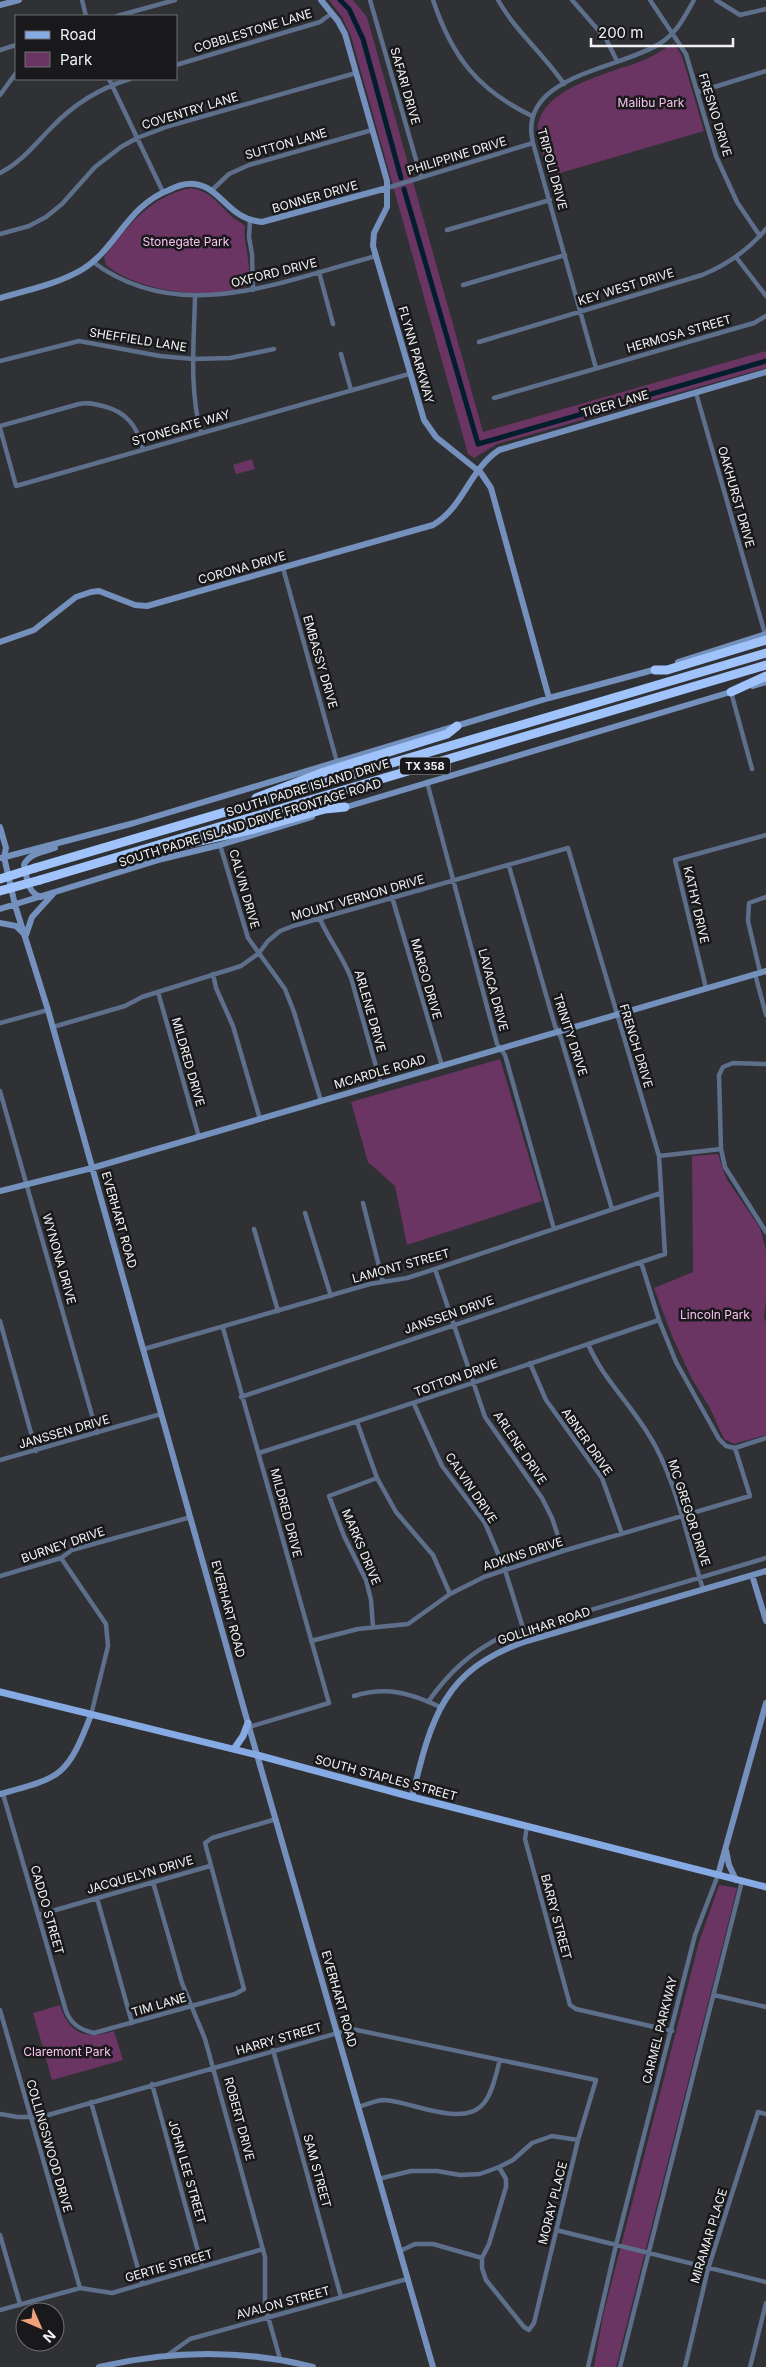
<svg xmlns="http://www.w3.org/2000/svg" width="766" height="2367" viewBox="0 0 766 2367" font-family="Inter,sans-serif">
<style>
.green{fill:#6a3463}
.lines{fill:none;stroke-linecap:round;stroke-linejoin:round}
.canal{stroke:#021e2c;stroke-width:5}
.street{stroke:#5d6f8b;stroke-width:4.5}
.secondary{stroke:#7491bd;stroke-width:6}
.primary{stroke:#86abe4;stroke-width:7}
.highway{stroke:#9fc3fa;stroke-width:9}
.highway-bridge{stroke:#9fc3fa;stroke-width:9}
.labels{text-anchor:middle;stroke-width:5;stroke-linejoin:round;paint-order:stroke}
.shield{fill:#19191b;stroke:#b0b1b3;stroke-width:1}
.shield-label{font-size:11px;font-weight:bold;fill:#f1f2f4}
.street-label{font-size:12px;fill:#f1f2f4;stroke:#19191b}
.park-label{font-size:12px;fill:#f8c2ef;stroke:#19191b}
</style>
<rect width="100%" height="100%" fill="#303135"/>
<path class="green" d="M 329,0 L 353,0 L 367,17 L 483,432 L 766,351 L 766,368 L 497,444 L 474,458 L 468,454 L 351,36 L 342,17 Z
M 674,43 L 682,56 L 704,131 L 550,176 C 546,162 538,145 538,131 C 536,88 615,72 644,60 C 654,56 664,49 674,43 Z
M 191,188 C 210,191 219,204 232,217 C 236,220 241,222 245,226 C 242,241 255,275 246,287 C 206,300 139,292 106,265 L 104,257 C 128,226 150,196 191,188 Z
M 252,459 L 255,469 L 236,474 L 233,465 Z
M 500,1059 L 542,1201 L 407,1245 L 395,1186 L 368,1162 L 351,1102 Z
M 718,1154 L 726,1178 L 760,1228 L 766,1250 L 766,1300 L 764,1316 L 766,1323 L 766,1435 L 734,1444 L 724,1439 L 710,1408 L 692,1379 L 672,1336 L 654,1288 L 693,1272 L 692,1156 Z
M 719,1885 L 737,1888 L 616,2367 L 594,2367 L 603,2316 L 699,1942 Z
M 60,2005 C 69,2034 86,2040 114,2031 L 123,2060 L 52,2080 L 33,2013 Z"/>
<g class="lines">
<path class="canal" d="M 340,0 L 349,9 L 363,39 L 401,178
M 404,189 L 478,444 L 766,361"/>
<path class="street" d="M 82,0 L 86,16
M 370,0 L 421,177
M 433,0 C 452,57 478,90 532,116
M 498,0 C 516,32 544,54 564,84
M 572,0 L 606,39 L 617,61
M 650,0 L 686,54 L 716,156 L 737,202 L 760,236
M 716,0 L 740,15 L 766,9
M 117,16 L 175,0
M 0,50 L 16,45
M 176,65 L 320,22 L 332,13
M 109,79 L 163,192
M 698,92 L 766,71
M 0,95 L 16,73
M 0,173 C 22,162 35,144 52,127 C 73,105 100,88 130,79
M 387,188 L 533,143
M 211,191 L 229,174 L 249,165 L 372,130
M 250,221 L 249,237 L 252,254 L 253,290
M 447,230 L 550,200
M 0,234 L 29,226 L 46,217 L 62,204 L 95,167 L 121,147 L 137,138 L 169,126 L 356,73
M 736,257 L 766,296
M 93,262 C 180,327 282,281 376,256
M 319,272 L 333,324
M 463,285 L 565,255
M 195,297 C 194,343 189,388 201,433
M 479,342 L 702,275 C 727,265 748,250 766,229
M 341,354 L 351,390
M 0,361 L 79,341 L 160,356 L 193,359 L 230,358 L 274,349
M 596,368 L 533,143 C 516,75 621,69 659,44 C 677,33 684,18 694,0
M 696,393 L 765,634
M 494,398 L 754,323 L 766,316
M 0,426 L 79,404 C 88,402 94,404 103,406 C 127,412 137,426 143,449
M 0,428 L 16,486 L 409,374
M 283,568 L 337,762
M 731,692 L 752,769
M 427,782 L 497,1044 L 505,1055 L 554,1229
M 220,845 L 248,938 L 285,989 L 294,1012 L 321,1101
M 509,866 L 555,1026 L 561,1038 L 612,1209
M 392,897 L 442,1066
M 320,919 C 329,940 343,957 351,978 L 381,1084
M 760,972 L 748,921 L 749,903 L 766,897
M 213,974 L 216,988 L 233,1026 L 260,1119
M 755,974 L 766,1015
M 706,988 L 675,860 L 766,835
M 158,992 L 199,1137
M 0,1023 L 48,1010
M 53,1027 L 125,1006 L 142,997 L 241,966 L 259,953 L 268,941 L 280,931 L 293,926 L 568,848 L 659,1156 L 665,1254 L 241,1397
M 766,1064 L 733,1063 L 723,1067 L 719,1075 L 721,1149 L 725,1167 L 766,1232
M 0,1091 L 97,1433
M 659,1156 L 721,1149
M 363,1203 L 383,1282
M 305,1213 L 331,1296
M 254,1229 L 278,1311
M 435,1269 L 485,1417 L 542,1498 L 552,1518 L 563,1551
M 0,1321 L 36,1451
M 223,1328 L 329,1703 L 249,1727
M 588,1344 C 602,1377 628,1401 647,1432 C 676,1476 687,1539 703,1589
M 144,1349 L 370,1284 L 407,1278 L 435,1269 L 661,1193
M 530,1363 L 546,1400 L 602,1478 L 622,1534
M 414,1404 L 442,1466 L 485,1523 L 505,1570 L 527,1641
M 357,1422 L 377,1478 L 396,1512 L 433,1555 L 450,1594
M 735,1448 L 766,1438
M 259,1453 C 393,1411 526,1365 659,1320
M 0,1460 L 161,1414
M 61,1558 L 106,1624 L 108,1646 L 91,1715
M 0,1576 L 61,1558 L 72,1550 L 191,1517
M 373,1627 L 371,1600 L 366,1580 L 344,1536 L 329,1496 L 377,1478
M 311,1641 L 358,1629 L 408,1624 L 450,1594 L 484,1577 L 563,1551 L 750,1496 L 735,1448 L 726,1446 L 719,1439 L 676,1362 L 659,1320 L 641,1262
M 354,1696 C 386,1686 411,1693 440,1707
M 428,1702 C 449,1672 471,1652 503,1636 L 766,1558
M 3,1794 L 66,2011 C 71,2024 80,2030 94,2033 L 235,1994 L 244,1989 L 205,1843 L 212,1838 L 276,1819
M 527,1826 L 525,1839 L 570,2005 L 576,2009 L 672,2031
M 153,1882 L 182,1983 L 205,2039 L 265,2257 L 265,2306 L 280,2359
M 97,1898 L 132,2023
M 38,1915 L 210,1866
M 714,1995 L 766,2007
M 0,2010 L 80,2288
M 273,2050 L 341,2297
M 152,2084 L 202,2266
M 91,2102 L 142,2283
M 358,2107 C 366,2105 376,2100 384,2100 C 411,2101 464,2129 484,2103 C 493,2092 496,2073 500,2060
M 0,2114 L 18,2117 L 41,2117 L 352,2029 L 596,2080 L 578,2140 L 534,2323 L 529,2330 L 524,2327 L 486,2280 L 482,2268 L 482,2258 L 489,2244 L 506,2187 L 506,2179 L 499,2167
M 378,2179 L 411,2171 L 437,2171 L 460,2175 L 480,2174 L 499,2167 L 513,2160 L 532,2143 L 552,2136 L 578,2140
M 556,2230 L 766,2282
M 0,2235 L 20,2304
M 400,2251 L 415,2244 L 433,2244 L 482,2258
M 0,2310 L 80,2288 L 112,2293 L 263,2249
M 169,2354 L 190,2339 L 407,2279
M 588,2367 L 616,2245 L 695,1935 L 718,1875
M 620,2367 L 742,1881
M 685,2367 L 708,2269 L 758,2112 L 766,2114
M 750,2367 L 766,2303"/>
<path class="secondary" d="M 321,0 L 338,21 L 345,34 L 387,181 L 387,207 L 374,233 L 373,246 L 424,420 L 436,437 L 481,473 L 491,488 L 549,698
M 0,5 L 19,0
M 0,298 C 28,290 58,284 83,269 C 117,248 127,206 169,190 C 177,186 185,183 194,184 C 222,187 227,219 262,222 L 387,188
M 0,642 L 34,630 L 76,597 L 91,592 L 99,591 L 135,605 L 147,606 L 433,525 C 464,507 468,471 499,450 L 766,372
M 678,662 L 766,634
M 753,686 L 766,682
M 343,808 L 734,691
M 0,827 L 6,848 L 4,857 L 15,905 L 48,1010 L 249,1727 L 433,2367
M 1,858 L 134,823 L 549,698 L 657,669
M 41,897 C 27,893 27,877 24,865 C 28,854 45,851 55,848
M 0,909 L 162,859 L 220,845 L 312,817
M 0,923 L 16,926 L 25,935
M 26,935 L 32,917 L 53,894
M 0,1191 L 92,1168 L 766,971
M 752,1575 L 766,1621
M 0,1794 C 62,1777 67,1777 91,1715
M 412,1797 C 431,1719 443,1669 527,1641 L 766,1571
M 726,1850 L 729,1865 L 736,1880
M 718,1875 L 766,1703
M 99,2367 C 171,2350 242,2349 313,2367"/>
<path class="primary" d="M 0,1692 L 257,1755 L 412,1797 L 766,1887
M 234,1749 L 243,1736 L 248,1723"/>
<path class="highway" d="M 655,670 L 667,670 L 766,640
M 731,692 L 766,676
M 256,798 L 324,772 L 447,734 L 457,726
M 172,847 L 254,829 L 325,809 L 345,807
M 35,868 L 766,653
M 40,880 L 766,665"/>
<path class="highway-bridge" d="M 0,879 L 35,868
M 0,891 L 40,880"/>
</g>
<g class="labels">
<rect class="shield" x="400" y="757.5" width="50" height="17" rx="4"/>
<g class="shield-label">
<text x="425" y="770">TX 358</text>
</g>
<g class="street-label">
<text transform="translate(253 31) rotate(-17)" y="4">COBBLESTONE LANE</text>
<text transform="translate(405 86) rotate(74)" y="4">SAFARI DRIVE</text>
<text transform="translate(190 111) rotate(-17)" y="4">COVENTRY LANE</text>
<text transform="translate(715 115) rotate(73)" y="4">FRESNO DRIVE</text>
<text transform="translate(286 144) rotate(-16)" y="4">SUTTON LANE</text>
<text transform="translate(457 156) rotate(-17)" y="4">PHILIPPINE DRIVE</text>
<text transform="translate(552 169) rotate(75)" y="4">TRIPOLI DRIVE</text>
<text transform="translate(315 197) rotate(-16)" y="4">BONNER DRIVE</text>
<text transform="translate(274 273) rotate(-14)" y="4">OXFORD DRIVE</text>
<text transform="translate(626 287) rotate(-17)" y="4">KEY WEST DRIVE</text>
<text transform="translate(679 334) rotate(-16)" y="4">HERMOSA STREET</text>
<text transform="translate(138 340) rotate(9)" y="4">SHEFFIELD LANE</text>
<text transform="translate(416 355) rotate(74)" y="4">FLYNN PARKWAY</text>
<text transform="translate(615 404) rotate(-16)" y="4">TIGER LANE</text>
<text transform="translate(181 428) rotate(-16)" y="4">STONEGATE WAY</text>
<text transform="translate(736 497) rotate(74)" y="4">OAKHURST DRIVE</text>
<text transform="translate(242 568) rotate(-16)" y="4">CORONA DRIVE</text>
<text transform="translate(320 662) rotate(74)" y="4">EMBASSY DRIVE</text>
<text transform="translate(308 788) rotate(-17)" y="4">SOUTH PADRE ISLAND DRIVE</text>
<text transform="translate(250 823) rotate(-17)" y="4">SOUTH PADRE ISLAND DRIVE FRONTAGE ROAD</text>
<text transform="translate(244 889) rotate(74)" y="4">CALVIN DRIVE</text>
<text transform="translate(358 898) rotate(-16)" y="4">MOUNT VERNON DRIVE</text>
<text transform="translate(696 905) rotate(77)" y="4">KATHY DRIVE</text>
<text transform="translate(426 979) rotate(74)" y="4">MARGO DRIVE</text>
<text transform="translate(493 990) rotate(75)" y="4">LAVACA DRIVE</text>
<text transform="translate(370 1011) rotate(74)" y="4">ARLENE DRIVE</text>
<text transform="translate(570 1035) rotate(72)" y="4">TRINITY DRIVE</text>
<text transform="translate(636 1046) rotate(73)" y="4">FRENCH DRIVE</text>
<text transform="translate(188 1062) rotate(74)" y="4">MILDRED DRIVE</text>
<text transform="translate(380 1072) rotate(-16)" y="4">MCARDLE ROAD</text>
<text transform="translate(119 1220) rotate(74)" y="4">EVERHART ROAD</text>
<text transform="translate(59 1259) rotate(74)" y="4">WYNONA DRIVE</text>
<text transform="translate(401 1266) rotate(-15)" y="4">LAMONT STREET</text>
<text transform="translate(449 1315) rotate(-19)" y="4">JANSSEN DRIVE</text>
<text transform="translate(456 1378) rotate(-20)" y="4">TOTTON DRIVE</text>
<text transform="translate(64 1432) rotate(-16)" y="4">JANSSEN DRIVE</text>
<text transform="translate(587 1442) rotate(55)" y="4">ABNER DRIVE</text>
<text transform="translate(520 1448) rotate(56)" y="4">ARLENE DRIVE</text>
<text transform="translate(471 1488) rotate(56)" y="4">CALVIN DRIVE</text>
<text transform="translate(286 1513) rotate(75)" y="4">MILDRED DRIVE</text>
<text transform="translate(689 1513) rotate(72)" y="4">MC GREGOR DRIVE</text>
<text transform="translate(63 1545) rotate(-19)" y="4">BURNEY DRIVE</text>
<text transform="translate(361 1547) rotate(67)" y="4">MARKS DRIVE</text>
<text transform="translate(523 1554) rotate(-18)" y="4">ADKINS DRIVE</text>
<text transform="translate(228 1609) rotate(75)" y="4">EVERHART ROAD</text>
<text transform="translate(544 1626) rotate(-18)" y="4">GOLLIHAR ROAD</text>
<text transform="translate(386 1778) rotate(15)" y="4">SOUTH STAPLES STREET</text>
<text transform="translate(140 1875) rotate(-16)" y="4">JACQUELYN DRIVE</text>
<text transform="translate(47 1910) rotate(74)" y="4">CADDO STREET</text>
<text transform="translate(556 1917) rotate(75)" y="4">BARRY STREET</text>
<text transform="translate(339 1999) rotate(74)" y="4">EVERHART ROAD</text>
<text transform="translate(159 2005) rotate(-16)" y="4">TIM LANE</text>
<text transform="translate(660 2030) rotate(-76)" y="4">CARMEL PARKWAY</text>
<text transform="translate(279 2039) rotate(-16)" y="4">HARRY STREET</text>
<text transform="translate(239 2119) rotate(75)" y="4">ROBERT DRIVE</text>
<text transform="translate(49 2146) rotate(74)" y="4">COLLINGSWOOD DRIVE</text>
<text transform="translate(317 2171) rotate(75)" y="4">SAM STREET</text>
<text transform="translate(187 2172) rotate(74)" y="4">JOHN LEE STREET</text>
<text transform="translate(553 2203) rotate(-76)" y="4">MORAY PLACE</text>
<text transform="translate(709 2236) rotate(-73)" y="4">MIRAMAR PLACE</text>
<text transform="translate(169 2266) rotate(-16)" y="4">GERTIE STREET</text>
<text transform="translate(283 2303) rotate(-15)" y="4">AVALON STREET</text>
</g>
<g class="park-label">
<text x="651" y="107">Malibu Park</text>
<text x="186" y="246">Stonegate Park</text>
<text x="715" y="1319">Lincoln Park</text>
<text x="67" y="2056">Claremont Park</text>
</g>
</g>
<rect x="15" y="15" width="162" height="65" fill="#19191b" stroke="#6f7072"/>
<rect x="25" y="31" width="25" height="8" fill="#86abe4" stroke="#6f7072"/>
<text x="60" y="40" font-size="15" fill="#f1f2f4">Road</text>
<rect x="25" y="52" width="25" height="15" fill="#6a3463" stroke="#6f7072"/>
<text x="60" y="65" font-size="15" fill="#f1f2f4">Park</text>
<g transform="translate(40 2327) rotate(135)"><circle r="24" fill="#19191b" stroke="#6f7072"/>
<path d="M0-4L9 19L0 12L-9 19Z" fill="#f1a17d"/>
<text y="-8" font-size="14" font-weight="bold" text-anchor="middle" fill="#f1f2f4">N</text>
</g>
<path d="M591 38v8h142v-8" fill="none" stroke="#f1f2f4" stroke-width="2.5"/>
<text x="598" y="38" font-size="15" fill="#f1f2f4" stroke="#19191b" stroke-width="4" paint-order="stroke">200 m</text>
</svg>
